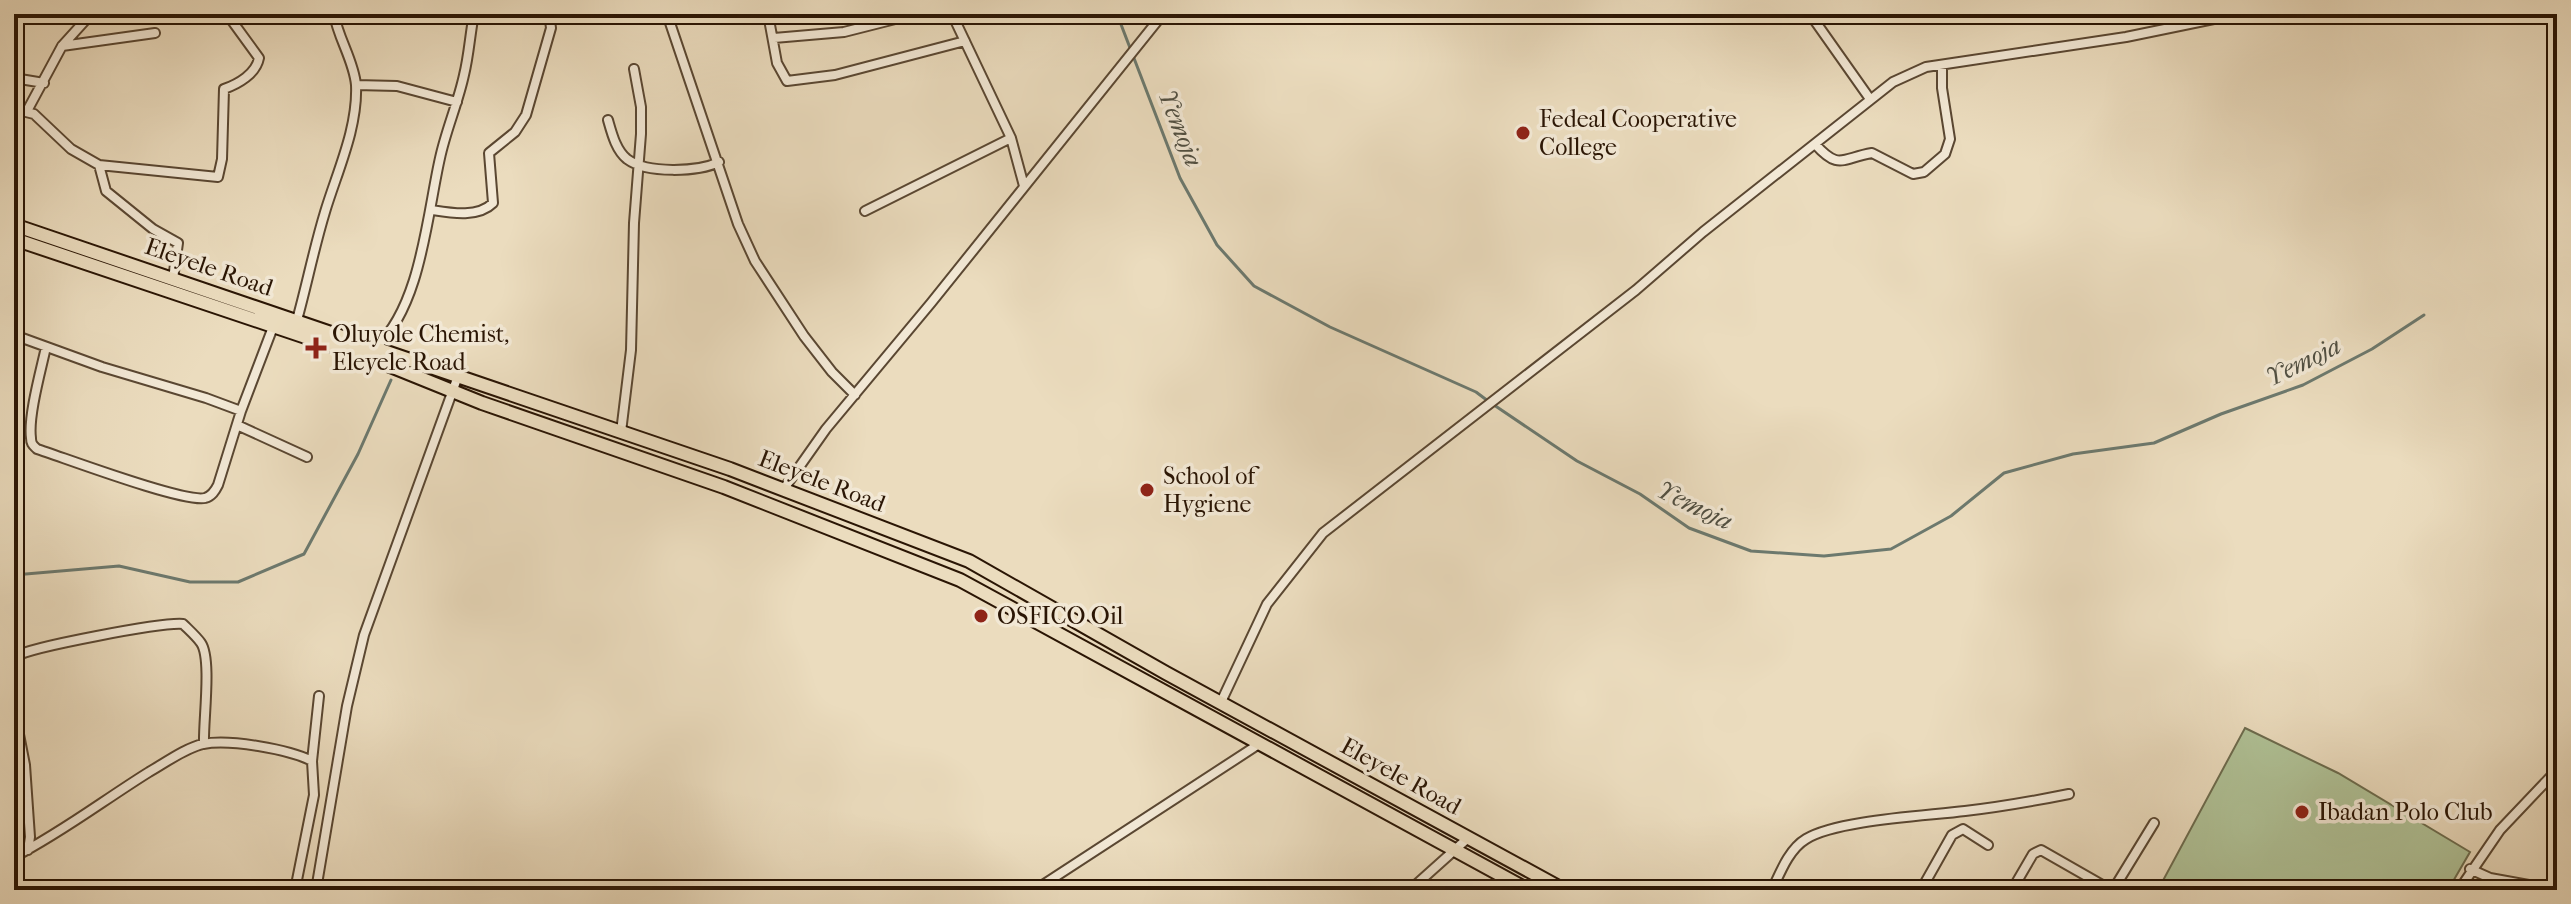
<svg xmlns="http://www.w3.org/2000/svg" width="2571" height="904" viewBox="0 0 2571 904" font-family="'IM FELL French Canon',serif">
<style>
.park{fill:#b0c297;stroke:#6d6c4e;stroke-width:2}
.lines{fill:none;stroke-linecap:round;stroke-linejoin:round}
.stream{stroke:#6c796e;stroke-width:3}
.minor-casing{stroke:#5a4732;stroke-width:12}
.primary-casing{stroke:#2a1504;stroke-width:16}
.minor{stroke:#f2e8d5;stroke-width:8}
.primary{stroke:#ebdcbe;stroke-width:12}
.poi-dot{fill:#8f2418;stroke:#f2e8d5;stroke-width:3}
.labels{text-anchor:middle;stroke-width:7;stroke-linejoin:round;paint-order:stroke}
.poi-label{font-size:24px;fill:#2a1504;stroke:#f2e8d5;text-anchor:start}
.street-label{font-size:24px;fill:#2a1504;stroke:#f2e8d5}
.water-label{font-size:26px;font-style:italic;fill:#504f42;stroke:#f2e8d5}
</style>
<rect width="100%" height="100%" fill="#ebdcbe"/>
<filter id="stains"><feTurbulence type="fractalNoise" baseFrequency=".0025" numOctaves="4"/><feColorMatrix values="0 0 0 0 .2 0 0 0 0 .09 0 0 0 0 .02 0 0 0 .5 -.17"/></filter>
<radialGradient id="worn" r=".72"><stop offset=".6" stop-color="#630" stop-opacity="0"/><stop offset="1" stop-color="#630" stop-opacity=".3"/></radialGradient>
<path class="park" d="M 2245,728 L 2338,773 L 2470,852 L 2448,890 L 2154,890 L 2159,888 Z"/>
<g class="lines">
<path class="stream" d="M 1117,14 L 1180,178 L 1217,245 L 1254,286 L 1330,327 L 1476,392 L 1488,401
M 1494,405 L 1577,461 L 1640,494 L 1689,528 L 1751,551 L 1824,556 L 1891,549 L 1951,516 L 2004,473 L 2073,454 L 2154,443 L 2221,414 L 2303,385 L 2372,349 L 2424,315
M 14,575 L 119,566 L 190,582 L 238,582 L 304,554 L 358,454 L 391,380"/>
<g class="minor-casing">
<path id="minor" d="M 667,14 L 738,224 L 755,261 L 804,336 L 832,372 L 855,395
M 768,14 L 777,63 L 787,81 L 835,75 L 965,41
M 952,14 L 1011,138 L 1024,186
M 1810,14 L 1870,99
M 774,38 L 844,32 L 915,14
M 62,46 L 155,33
M 14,78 L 44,83
M 356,85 L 397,86 L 457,102
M 14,109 L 34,114 L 71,149 L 99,165 L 218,177 L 222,159 L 224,89 C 238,84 256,74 259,58 L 227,14
M 27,111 L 62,46 L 91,14
M 608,120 C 612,134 616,150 627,159 C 647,174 698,172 719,162
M 1815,144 C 1839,171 1842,158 1872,153 L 1913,174 L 1924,172 L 1945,154 L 1950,139 L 1942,88 L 1942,65
M 99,165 L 106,191 L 153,229 L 178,243 L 173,279
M 432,210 C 451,213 478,218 493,203 L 489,153 L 515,132 L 526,115 L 551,28 L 549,14
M 865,211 L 1011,138
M 297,320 C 307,284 314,248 325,212 C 337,172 358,128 356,85 C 354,61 338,38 334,14
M 14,335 L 102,367 L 206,398 L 241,411
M 46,347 C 41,370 28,416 31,438 C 31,444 33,445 37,449 C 65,458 184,503 205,498 C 212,496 215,491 218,485 L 241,411 L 273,327
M 376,347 C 421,306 427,215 440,158 C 446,130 458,103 464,75 C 469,55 470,34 474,14
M 237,425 L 307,457
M 621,432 L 631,350 L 634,223 L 641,134 L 641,107 L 634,69
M 783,490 L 826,429 L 931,303 L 1163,14
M 14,657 C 30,647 163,622 183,624 C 189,630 196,636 201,643 C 212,659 203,722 204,744
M 1221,702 L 1267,604 L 1323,533 L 1636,290 L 1703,232 L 1893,82 L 1926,67 L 2126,37 L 2238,14
M 14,709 L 25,765 L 30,837 L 28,850
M 14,857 C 61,833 104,800 149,772 C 165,763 185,748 203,744 C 230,739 288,749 312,761
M 2470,869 L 2490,878 L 2557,890
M 295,890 L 314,795 L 312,761 L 319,696
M 316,890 L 347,706 L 364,635 L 458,376
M 1035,890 L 1259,744
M 1410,890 L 1468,838
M 1772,890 C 1780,873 1789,849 1806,839 C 1837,820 1926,816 1965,811 C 2000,807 2034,801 2069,794
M 1921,890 L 1952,835 L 1963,829 L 1988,845
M 2012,890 L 2033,854 L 2041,850 L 2111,890
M 2113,890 L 2154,823
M 2459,890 L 2500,830 L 2557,770"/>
</g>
<g class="primary-casing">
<path id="primary" d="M 14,225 L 730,469 L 969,561 L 1166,673 L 1564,890
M 14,239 L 383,363 L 482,403 L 724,487 L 960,580 L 1528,890"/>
</g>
<use href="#minor" class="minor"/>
<use href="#primary" class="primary"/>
</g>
<g class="poi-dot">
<circle cx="1523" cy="133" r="8"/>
<path d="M312 336h8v8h8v8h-8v8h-8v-8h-8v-8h8z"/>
<circle cx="1147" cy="490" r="8"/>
<circle cx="981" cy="616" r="8"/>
<circle cx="2302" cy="812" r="8"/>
</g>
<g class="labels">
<g class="poi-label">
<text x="1539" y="127">Fedeal Cooperative<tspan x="1539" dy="28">College</tspan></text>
<text x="332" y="342">Oluyole Chemist,<tspan x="332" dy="28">Eleyele Road</tspan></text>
<text x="1163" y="484">School of<tspan x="1163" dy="28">Hygiene</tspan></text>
<text x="997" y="624">OSFICO Oil</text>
<text x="2318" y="820">Ibadan Polo Club</text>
</g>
<g class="street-label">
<text transform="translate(209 267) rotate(19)" y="8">Eleyele Road</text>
<text transform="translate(822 481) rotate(21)" y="8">Eleyele Road</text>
<text transform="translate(1401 776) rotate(29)" y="8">Eleyele Road</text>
</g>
<g class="water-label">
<text transform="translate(1181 128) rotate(69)" y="9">Yemoja</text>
<text transform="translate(2303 361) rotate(-26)" y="9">Yemoja</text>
<text transform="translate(1695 505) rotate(26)" y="9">Yemoja</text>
</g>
</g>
<rect width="2571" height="904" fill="none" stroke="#ebdcbe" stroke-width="48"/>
<rect x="16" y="16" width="2539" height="872" fill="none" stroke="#2a1504" stroke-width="4"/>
<rect x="24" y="24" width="2523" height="856" fill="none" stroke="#2a1504" stroke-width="2"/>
<rect width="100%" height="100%" filter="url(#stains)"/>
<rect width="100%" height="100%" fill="url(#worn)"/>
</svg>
